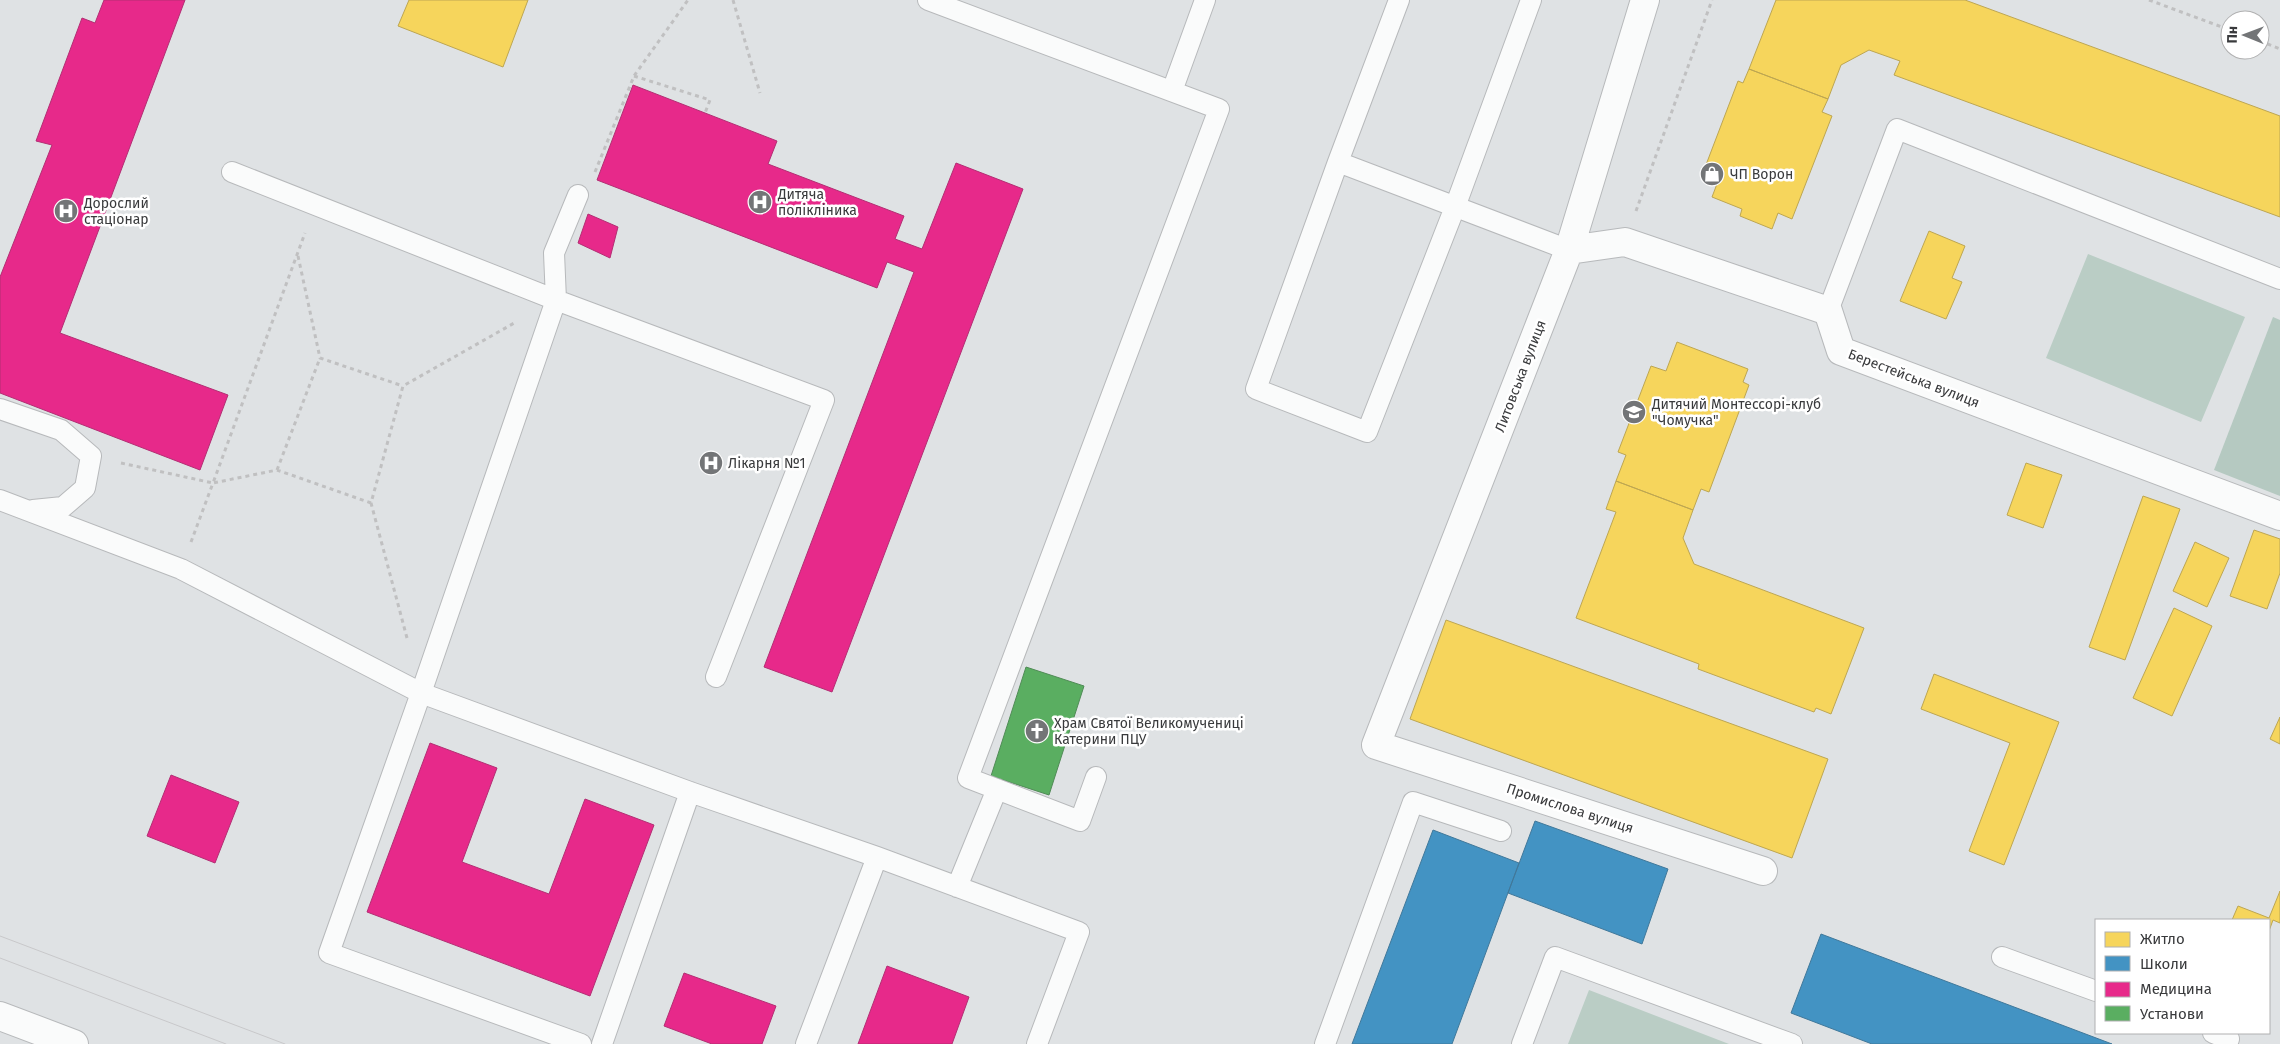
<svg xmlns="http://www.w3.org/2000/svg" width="2280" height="1044" viewBox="0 0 2280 1044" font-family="'Fira Sans',sans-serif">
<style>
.green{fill:#bacdc5}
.forest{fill:#b5c9c1}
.homes{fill:#f6d55c;stroke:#bda652}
.schools{fill:#4393c3;stroke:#40789a}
.health{fill:#e7298a;stroke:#b32e73}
.public{fill:#5aae61;stroke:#508b56}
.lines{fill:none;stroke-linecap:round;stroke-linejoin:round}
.service-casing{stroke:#b7b9bb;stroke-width:22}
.minor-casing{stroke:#b7b9bb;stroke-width:30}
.secondary-casing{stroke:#b7b9bb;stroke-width:30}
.path{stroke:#c0c0c1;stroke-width:3;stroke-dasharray:4 4;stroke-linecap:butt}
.service{stroke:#fafbfb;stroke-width:20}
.minor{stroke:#fafbfb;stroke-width:28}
.secondary{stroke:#fafbfb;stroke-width:28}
.tram{stroke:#c8c8ca;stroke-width:1}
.labels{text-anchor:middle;stroke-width:5;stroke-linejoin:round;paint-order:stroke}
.poi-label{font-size:14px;fill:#393a3c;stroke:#fff;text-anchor:start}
.street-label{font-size:14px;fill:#393a3c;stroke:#fff}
</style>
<rect width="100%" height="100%" fill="#dfe2e4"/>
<path class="green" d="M 2088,254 L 2245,317 L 2201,422 L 2046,358 Z
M 1589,990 L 1729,1044 L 1568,1044 Z"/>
<path class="forest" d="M 2273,317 L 2280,320 L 2280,496 L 2214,470 Z"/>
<path class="homes" d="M 409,0 L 528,0 L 503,67 L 398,26 Z
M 1776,0 L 1965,0 L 2280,116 L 2280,217 L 1894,75 L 1900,61 L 1869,50 L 1841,65 L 1828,99 L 1749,69 Z
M 1749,69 L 1828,99 L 1822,112 L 1832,116 L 1792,219 L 1778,213 L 1772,229 L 1740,216 L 1742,209 L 1712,197 L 1720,176 L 1704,170 L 1738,81 L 1743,83 Z
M 1929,231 L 1965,246 L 1952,278 L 1962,282 L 1946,319 L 1900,301 Z
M 1677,342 L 1748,369 L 1743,382 L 1749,385 L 1709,492 L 1701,489 L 1693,510 L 1616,481 L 1626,455 L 1618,452 L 1651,366 L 1666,371 Z
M 2026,463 L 2062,475 L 2043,528 L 2007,515 Z
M 1616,481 L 1693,510 L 1683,538 L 1694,564 L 1864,628 L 1831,714 L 1816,708 L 1814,712 L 1698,669 L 1699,664 L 1576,618 L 1616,512 L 1606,509 Z
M 2143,496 L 2180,509 L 2125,660 L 2089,647 Z
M 2254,530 L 2280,539 L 2280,573 L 2267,609 L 2230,596 Z
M 2195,542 L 2229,558 L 2207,607 L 2173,591 Z
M 2174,608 L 2212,626 L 2172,716 L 2133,698 Z
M 1446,620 L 1828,759 L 1792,858 L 1410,719 Z
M 1934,674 L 2059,722 L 2004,865 L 1969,851 L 2010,743 L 1921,709 Z
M 2280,717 L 2280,744 L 2270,739 Z
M 2280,891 L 2280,923 L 2273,920 L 2269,931 L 2269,920 L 2232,920 L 2238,906 L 2269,918 Z"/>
<path class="schools" d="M 1535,821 L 1668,869 L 1642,944 L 1508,893 Z
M 1433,830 L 1519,863 L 1452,1044 L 1352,1044 Z
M 1821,934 L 2112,1044 L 1872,1044 L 1791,1013 Z"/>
<path class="health" d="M 104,0 L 185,0 L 60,333 L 228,395 L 200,470 L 0,393 L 0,277 L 52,145 L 36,141 L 82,18 L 95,23 Z
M 633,85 L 777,141 L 768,164 L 904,216 L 895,239 L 922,249 L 956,163 L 1023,189 L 832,692 L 764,667 L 914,272 L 887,262 L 877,288 L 597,180 Z
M 588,214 L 618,227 L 610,258 L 578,243 Z
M 430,743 L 497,768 L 462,862 L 549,894 L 585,799 L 654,825 L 590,996 L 367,912 Z
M 171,775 L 239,802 L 215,863 L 147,836 Z
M 887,966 L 969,997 L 952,1044 L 858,1044 Z
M 684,973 L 776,1006 L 762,1044 L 712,1044 L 664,1026 Z"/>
<path class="public" d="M 1026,667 L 1084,686 L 1049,795 L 991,776 Z"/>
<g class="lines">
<g class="service-casing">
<path id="service" d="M 928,0 L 1219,109 L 968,778 L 1080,821 L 1096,777
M 1399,0 L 1338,162 L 1256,389 L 1367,432 L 1455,207 L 1531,0
M 1172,91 L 1205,0
M 1338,162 L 1569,250
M 232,172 L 556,300 L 824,400 L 716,677
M 578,195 L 554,253 L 556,300 L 421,693 L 329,953 L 581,1044
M 1828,311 L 1897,129 L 2280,279
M 0,409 L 61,430 L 91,456 L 85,488 L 63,507 L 33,510
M 0,500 L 181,569 L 421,693 L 690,792 L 877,857 L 1079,932 L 1037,1044
M 957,887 L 997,789
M 2002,957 L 2096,991
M 2213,1033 L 2229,1039 L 2227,1044
M 602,1044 L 690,792
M 806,1044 L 877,857
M 1325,1044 L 1413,802 L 1501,831
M 1522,1044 L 1555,957 L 1792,1044"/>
</g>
<g class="minor-casing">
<path id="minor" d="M 1645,0 L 1569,250 L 1376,745 L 1763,871
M 1569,250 L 1625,242 L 1828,311 L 1841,351 L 2280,516"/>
</g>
<g class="secondary-casing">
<path id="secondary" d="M 0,1016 L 74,1044"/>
</g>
<path class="path" d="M 733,0 L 760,93
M 2149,0 L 2230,30
M 2260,41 L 2280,49
M 634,76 L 710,100 L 705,113
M 595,172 L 634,76 L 688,0
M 1636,211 L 1712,0
M 298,256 L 320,358 L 403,386
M 121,463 L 213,483 L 305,233
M 277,470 L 320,358
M 191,542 L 213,483 L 277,470 L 371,503
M 407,638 L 371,503 L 403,386 L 516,322"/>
<use href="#service" class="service"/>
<use href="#minor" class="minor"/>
<use href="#secondary" class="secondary"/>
<path class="tram" d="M 0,936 L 285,1044
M 0,958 L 226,1044"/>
</g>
<defs>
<g id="shop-disc" transform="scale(1.25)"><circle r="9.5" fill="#737577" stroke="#fff"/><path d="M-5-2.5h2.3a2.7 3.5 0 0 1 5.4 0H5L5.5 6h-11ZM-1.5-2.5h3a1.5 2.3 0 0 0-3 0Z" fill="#fff"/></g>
<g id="hospital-disc" transform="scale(1.25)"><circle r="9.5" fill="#737577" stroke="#fff"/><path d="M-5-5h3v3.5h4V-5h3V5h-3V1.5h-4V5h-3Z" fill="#fff"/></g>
<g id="school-disc" transform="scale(1.25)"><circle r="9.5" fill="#737577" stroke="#fff"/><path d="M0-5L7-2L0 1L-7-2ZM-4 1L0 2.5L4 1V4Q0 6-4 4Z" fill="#fff"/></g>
<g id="church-disc" transform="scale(1.25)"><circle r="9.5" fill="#737577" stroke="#fff"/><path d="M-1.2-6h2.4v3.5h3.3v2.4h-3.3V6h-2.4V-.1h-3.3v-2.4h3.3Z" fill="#fff"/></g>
</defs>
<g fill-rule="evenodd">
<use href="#shop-disc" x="1712" y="174"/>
<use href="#hospital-disc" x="760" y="202"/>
<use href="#hospital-disc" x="66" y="211"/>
<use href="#school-disc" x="1634" y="412"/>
<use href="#hospital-disc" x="711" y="463"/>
<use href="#church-disc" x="1037" y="731"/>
</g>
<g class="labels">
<g class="poi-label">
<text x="1730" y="179">ЧП Ворон</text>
<text x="778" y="199">Дитяча<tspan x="778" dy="16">полікліника</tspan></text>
<text x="84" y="208">Дорослий<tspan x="84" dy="16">стаціонар</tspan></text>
<text x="1652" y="409">Дитячий Монтессорі-клуб<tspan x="1652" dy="16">"Чомучка"</tspan></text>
<text x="728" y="468">Лікарня №1</text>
<text x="1054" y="728">Храм Святої Великомучениці<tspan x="1054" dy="16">Катерини ПЦУ</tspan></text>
</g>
<g class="street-label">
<text transform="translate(1520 376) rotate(-69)" y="5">Литовська вулиця</text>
<text transform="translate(1914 378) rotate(21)" y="5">Берестейська вулиця</text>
<text transform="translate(1570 808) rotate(18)" y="5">Промислова вулиця</text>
</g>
</g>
<rect x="2095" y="919" width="175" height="115" fill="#ffffff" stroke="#b0b0b1"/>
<rect x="2105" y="932" width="25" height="15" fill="#f6d55c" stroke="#b0b0b1"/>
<text x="2140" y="944" font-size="15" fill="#393a3c">Житло</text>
<rect x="2105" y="956" width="25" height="15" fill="#4393c3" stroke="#b0b0b1"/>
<text x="2140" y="969" font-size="15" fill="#393a3c">Школи</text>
<rect x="2105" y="982" width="25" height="15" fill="#e7298a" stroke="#b0b0b1"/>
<text x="2140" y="994" font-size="15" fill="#393a3c">Медицина</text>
<rect x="2105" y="1006" width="25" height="15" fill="#5aae61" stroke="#b0b0b1"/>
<text x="2140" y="1019" font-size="15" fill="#393a3c">Установи</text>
<g transform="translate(2245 35) rotate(271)"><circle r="24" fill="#ffffff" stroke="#b0b0b1"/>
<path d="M0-4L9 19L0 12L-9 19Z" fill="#737577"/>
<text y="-8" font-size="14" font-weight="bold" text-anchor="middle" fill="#393a3c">Пн</text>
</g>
</svg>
